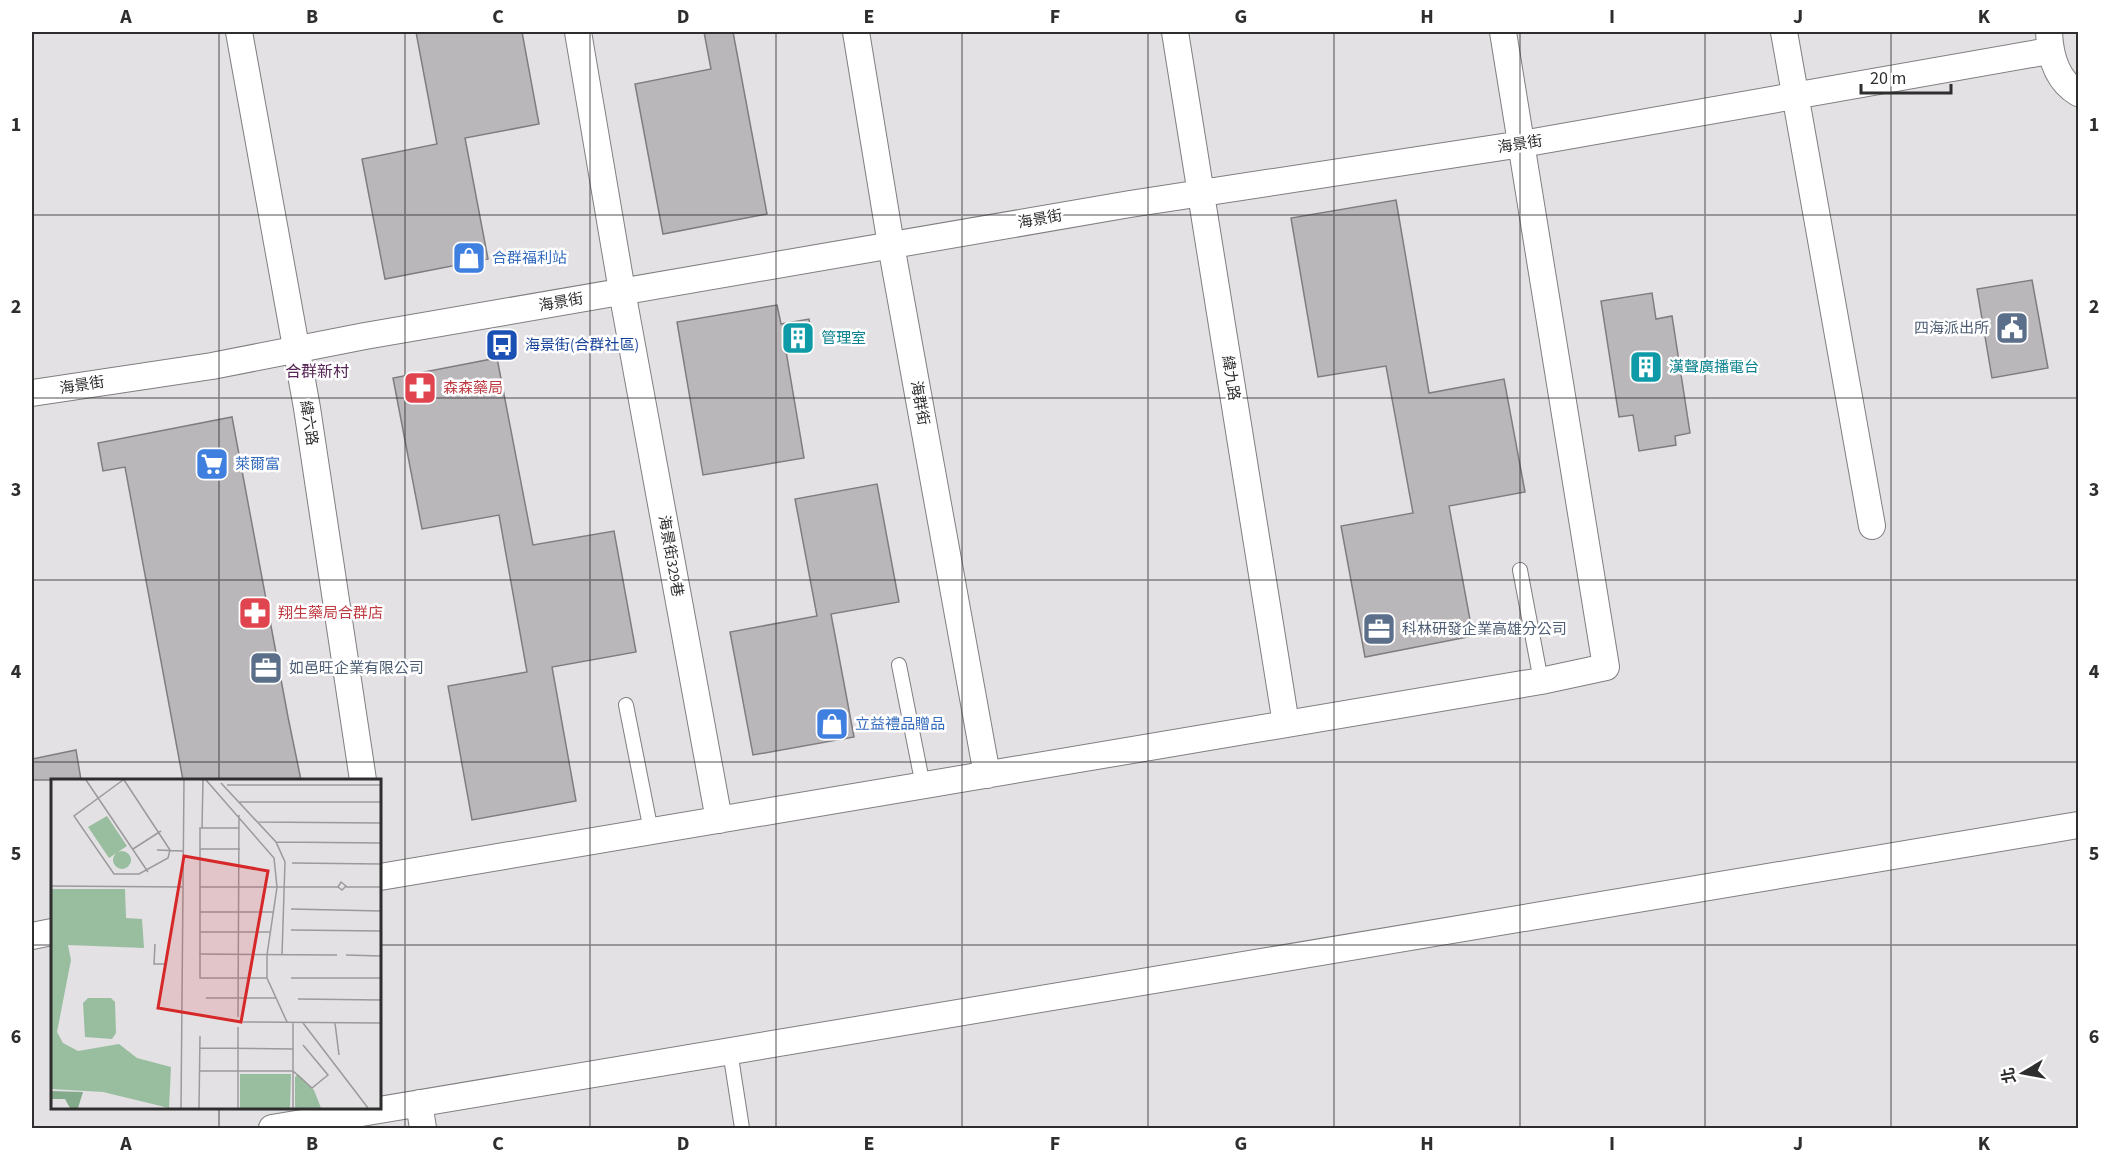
<svg xmlns="http://www.w3.org/2000/svg" width="2110" height="1160" viewBox="0 0 2110 1160" font-family="'Source Sans 3','Noto Sans TC',sans-serif">
<style>
.building{fill:#bab7bb;stroke:#807d80;stroke-width:1.5}
.lines{fill:none;stroke-linecap:round;stroke-linejoin:round}
.service-casing{stroke:#807e81;stroke-width:16}
.minor-casing{stroke:#807e81;stroke-width:28}
.service{stroke:#fff;stroke-width:14}
.minor{stroke:#fff;stroke-width:26}
.grid{fill:none;stroke:#2f2e2f;stroke-width:1.5;stroke-opacity:0.55}
.labels{text-anchor:middle;stroke-width:5;stroke-linejoin:round;paint-order:stroke}
.street-label{font-size:15px;fill:#2f2e2f;stroke:#fff}
.shop-label{font-size:15px;fill:#366cbe;stroke:#fff;text-anchor:start}
.service-label{font-size:15px;fill:#4e5e75;stroke:#fff;text-anchor:start}
.culture-label{font-size:15px;fill:#0d838f;stroke:#fff;text-anchor:start}
.transit-label{font-size:15px;fill:#164399;stroke:#fff;text-anchor:start}
.health-label{font-size:15px;fill:#be3a42;stroke:#fff;text-anchor:start}
.neighbourhood-label{font-size:16px;fill:#572656;stroke:#fff}
.inset-road{fill:none;stroke:#9c999c;stroke-width:1.5}
.view{fill:#d62828;fill-opacity:0.15;stroke:#d62828;stroke-width:3}
.inset-edge{fill:none;stroke:#2f2e2f;stroke-width:3}
.neatline{fill:none;stroke:#2f2e2f;stroke-width:2}
.grid-label{font-size:20px;text-anchor:middle;font-weight:bold;fill:#2f2e2f}
</style>
<rect width="100%" height="100%" fill="#e4e1e4"/>
<path class="building" d="M 416,32 L 522,32 L 539,124 L 465,138 L 488,259 L 385,279 L 362,159 L 437,144 Z
M 704,32 L 733,32 L 767,214 L 663,234 L 635,84 L 711,69 Z
M 1396,200 L 1429,393 L 1504,379 L 1525,492 L 1449,506 L 1473,636 L 1365,657 L 1341,526 L 1413,513 L 1386,366 L 1318,377 L 1291,218 Z
M 2032,280 L 2048,368 L 1992,378 L 1977,289 Z
M 1652,293 L 1656,319 L 1672,316 L 1690,433 L 1675,436 L 1676,445 L 1639,451 L 1633,415 L 1619,417 L 1601,301 Z
M 777,305 L 781,324 L 809,319 L 813,346 L 786,351 L 804,458 L 703,475 L 677,322 Z
M 497,358 L 533,545 L 614,531 L 636,652 L 552,667 L 576,801 L 472,820 L 448,686 L 527,672 L 499,515 L 422,529 L 393,378 Z
M 232,417 L 288,717 L 301,780 L 183,780 L 125,467 L 103,471 L 98,443 Z
M 877,484 L 899,602 L 831,614 L 854,737 L 753,755 L 730,632 L 817,616 L 795,499 Z
M 76,750 L 81,780 L 32,780 L 32,759 Z"/>
<g class="lines">
<g class="service-casing">
<path id="service" d="M 1520,570 L 1541,681
M 899,665 L 923,786
M 626,705 L 651,831
M 730,1051 L 742,1128"/>
</g>
<g class="minor-casing">
<path id="minor" d="M 239,32 L 307,408 L 363,780
M 578,32 L 622,291 L 719,820
M 856,32 L 891,245 L 987,775
M 1175,32 L 1286,724
M 1784,32 L 1872,526
M 2049,32 C 2050,56 2056,80 2078,93
M 32,393 L 212,366 L 365,336 L 1130,204 L 1522,144 L 2049,51
M 380,877 L 1541,681 L 1606,667 L 1503,32
M 32,936 L 52,932
M 419,1103 L 423,1128
M 272,1128 L 2078,825"/>
</g>
<use href="#service" class="service"/>
<use href="#minor" class="minor"/>
</g>
<path class="grid" d="M 219,32 L 219,780M 405,32 L 405,1128M 590,32 L 590,1128M 776,32 L 776,1128M 962,32 L 962,1128M 1148,32 L 1148,1128M 1334,32 L 1334,1128M 1520,32 L 1520,1128M 1705,32 L 1705,1128M 1891,32 L 1891,1128M 32,215 L 2078,215M 32,398 L 2078,398M 32,580 L 2078,580M 32,762 L 2078,762M 32,945 L 52,945M 380,945 L 2078,945M 219,1108 L 219,1128"/>
<defs>
<g id="shop-square" transform="scale(1.725)"><rect x="-9" y="-9" width="18" height="18" rx="4" fill="#3f7fe0" stroke="#fff"/><path d="M-5-2.5h2.3a2.7 3.5 0 0 1 5.4 0H5L5.5 6h-11ZM-1.5-2.5h3a1.5 2.3 0 0 0-3 0Z" fill="#fff"/></g>
<g id="civic-square" transform="scale(1.725)"><rect x="-9" y="-9" width="18" height="18" rx="4" fill="#5c6f8a" stroke="#fff"/><path d="M-.6-6.5H3V-4.5H.6V-3L4-1V1h2V6H-6V1h2V-1L-.6-3ZM-1.2 2.5V6h2.4V2.5Z" fill="#fff"/></g>
<g id="building-square" transform="scale(1.725)"><rect x="-9" y="-9" width="18" height="18" rx="4" fill="#0f9aa8" stroke="#fff"/><path d="M-4-6H4V6H1V3H-1V6H-4ZM-2.5-4.3h1.7v1.8h-1.7ZM.8-4.3h1.7v1.8H.8ZM-2.5-1h1.7V.8h-1.7ZM.8-1h1.7V.8H.8Z" fill="#fff"/></g>
<g id="bus-square" transform="scale(1.725)"><rect x="-9" y="-9" width="18" height="18" rx="4" fill="#1a4fb4" stroke="#fff"/><path d="M-5-6H5V4H4V6H2V4H-2V6H-4V4H-5ZM-3.5-4V0h7V-4ZM-3.5 1.2v1.5H-2V1.2ZM2 1.2v1.5H3.5V1.2Z" fill="#fff"/></g>
<g id="pharmacy-square" transform="scale(1.725)"><rect x="-9" y="-9" width="18" height="18" rx="4" fill="#e0444e" stroke="#fff"/><path d="M-2-6h4v4h4v4h-4v4h-4v-4h-4v-4h4Z" fill="#fff"/></g>
<g id="supermarket-square" transform="scale(1.725)"><rect x="-9" y="-9" width="18" height="18" rx="4" fill="#3f7fe0" stroke="#fff"/><path d="M-6-5.5h2.5l.6 2H6L4.5 2H-2.5L-4.4-4H-6ZM-1.5 3.2a1.3 1.3 0 1 0 .1 0ZM3 3.2a1.3 1.3 0 1 0 .1 0Z" fill="#fff"/></g>
<g id="office-square" transform="scale(1.725)"><rect x="-9" y="-9" width="18" height="18" rx="4" fill="#5c6f8a" stroke="#fff"/><path d="M-6-3h4V-5.5h4V-3h4V5H-6ZM-1-4.5V-3h2v-1.5ZM-6 0V1H6V0Z" fill="#fff"/></g>
</defs>
<g fill-rule="evenodd">
<use href="#shop-square" x="469" y="258"/>
<use href="#civic-square" x="2012" y="328"/>
<use href="#building-square" x="798" y="338"/>
<use href="#bus-square" x="502" y="345"/>
<use href="#building-square" x="1646" y="367"/>
<use href="#pharmacy-square" x="420" y="388"/>
<use href="#supermarket-square" x="212" y="464"/>
<use href="#pharmacy-square" x="255" y="613"/>
<use href="#office-square" x="1379" y="629"/>
<use href="#office-square" x="266" y="668"/>
<use href="#shop-square" x="832" y="724"/>
</g>
<g class="labels">
<g class="street-label">
<text transform="translate(1520 144) rotate(-9)" y="5">海景街</text>
<text transform="translate(1040 219) rotate(-10)" y="5">海景街</text>
<text transform="translate(561 302) rotate(-10)" y="5">海景街</text>
<text transform="translate(1231 378) rotate(81)" y="5">緯九路</text>
<text transform="translate(82 385) rotate(-9)" y="5">海景街</text>
<text transform="translate(920 403) rotate(80)" y="5">海群街</text>
<text transform="translate(309 423) rotate(81)" y="5">緯六路</text>
<text transform="translate(671 556) rotate(80)" y="5">海景街329巷</text>
</g>
<g class="shop-label">
<text x="492" y="263">合群福利站</text>
<text x="235" y="469">萊爾富</text>
<text x="855" y="729">立益禮品贈品</text>
</g>
<g class="service-label">
<text x="1989" y="333" text-anchor="end">四海派出所</text>
<text x="1402" y="634">科林研發企業高雄分公司</text>
<text x="289" y="673">如邑旺企業有限公司</text>
</g>
<g class="culture-label">
<text x="821" y="343">管理室</text>
<text x="1669" y="372">漢聲廣播電台</text>
</g>
<g class="transit-label">
<text x="525" y="350">海景街(合群社區)</text>
</g>
<g class="health-label">
<text x="443" y="393">森森藥局</text>
<text x="278" y="618">翔生藥局合群店</text>
</g>
<g class="neighbourhood-label">
<text x="317" y="377">合群新村</text>
</g>
</g>
<g transform="translate(51 779)">
<rect width="330" height="330" fill="#e4e1e4"/>
<path d="M 56,37 L 76,67 L 58,79 L 37,48 ZM62 81a9 9 0 1 1 18 0a9 9 0 1 1-18 0ZM 0,110 L 74,110 L 75,139 L 91,140 L 93,169 L 17,166 L 20,181 L 6,253 L 12,264 L 27,272 L 68,265 L 86,279 L 120,288 L 118,329 L 52,313 L 0,310 ZM 37,219 L 60,219 L 64,223 L 65,254 L 61,260 L 34,258 L 32,224 ZM 189,295 L 240,295 L 239,329 L 189,329 ZM 247,295 L 263,311 L 270,329 L 244,329 L 244,298 Z" fill="#99be9f"/>
<path d="M 0,312 L 32,313 L 27,329 L 19,329 L 14,320 L 0,320 Z" fill="#83aa8a"/>
<path class="inset-road" d="M 35,1 L 97,93M 72,1 L 23,37 L 63,95 L 88,95 L 117,79 L 119,71 L 73,1M 155,1 L 223,79 L 226,108 L 216,176 L 216,199 L 236,243M 170,4 L 225,63 L 234,83 L 231,176M 176,6 L 330,6M 187,23 L 330,23M 206,43 L 330,44M 151,49 L 152,1M 188,49 L 149,49 L 149,199 L 216,199M 225,63 L 330,64M 82,70 L 110,52M 149,70 L 189,70M 106,71 L 132,72M 241,84 L 330,85M 0,107 L 132,108M 149,108 L 287,108 L 291,111 L 295,107 L 290,103 L 287,108M 295,108 L 330,108M 240,130 L 330,132M 149,133 L 222,133M 240,151 L 330,152M 149,153 L 219,153M 104,165 L 103,185 L 115,185M 148,175 L 286,176M 295,176 L 330,177M 240,199 L 330,199M 155,219 L 225,219M 247,220 L 330,221M 187,238 L 188,36M 192,243 L 330,244M 252,244 L 317,329M 284,244 L 288,276M 149,269 L 242,270M 149,292 L 242,292 L 261,309 L 277,296 L 252,266M 130,329 L 133,1M 148,329 L 149,257M 187,329 L 187,248M 242,329 L 242,244"/>
<path class="view" d="M 133,77 L 217,92 L 190,243 L 107,229 Z"/>
<rect width="330" height="330" class="inset-edge"/>
</g>
<rect width="2110" height="1160" fill="none" stroke="#ffffff" stroke-width="66"/>
<g transform="translate(2023 1073) rotate(260)" stroke="#ffffff" stroke-width="4.5" paint-order="stroke">
<path d="M0-4.5L10 22L0 15L-10 22Z" fill="#2f2e2f"/>
<text y="-9" font-size="16" font-weight="bold" text-anchor="middle" fill="#2f2e2f">北</text>
</g>
<path d="M1861 84v9h90v-9" fill="none" stroke="#2f2e2f" stroke-width="3"/>
<text x="1870" y="84" font-size="18" fill="#2f2e2f" stroke="#ffffff" stroke-width="4.5" paint-order="stroke">20 m</text>
<rect x="33" y="33" width="2044" height="1094" class="neatline"/>
<g class="grid-label">
<text x="126" y="23">A</text>
<text x="312" y="23">B</text>
<text x="498" y="23">C</text>
<text x="683" y="23">D</text>
<text x="869" y="23">E</text>
<text x="1055" y="23">F</text>
<text x="1241" y="23">G</text>
<text x="1427" y="23">H</text>
<text x="1612" y="23">I</text>
<text x="1798" y="23">J</text>
<text x="1984" y="23">K</text>
<text x="16" y="131">1</text>
<text x="2094" y="131">1</text>
<text x="16" y="313">2</text>
<text x="2094" y="313">2</text>
<text x="16" y="496">3</text>
<text x="2094" y="496">3</text>
<text x="16" y="678">4</text>
<text x="2094" y="678">4</text>
<text x="16" y="860">5</text>
<text x="2094" y="860">5</text>
<text x="16" y="1043">6</text>
<text x="2094" y="1043">6</text>
<text x="126" y="1150">A</text>
<text x="312" y="1150">B</text>
<text x="498" y="1150">C</text>
<text x="683" y="1150">D</text>
<text x="869" y="1150">E</text>
<text x="1055" y="1150">F</text>
<text x="1241" y="1150">G</text>
<text x="1427" y="1150">H</text>
<text x="1612" y="1150">I</text>
<text x="1798" y="1150">J</text>
<text x="1984" y="1150">K</text>
</g>
</svg>
